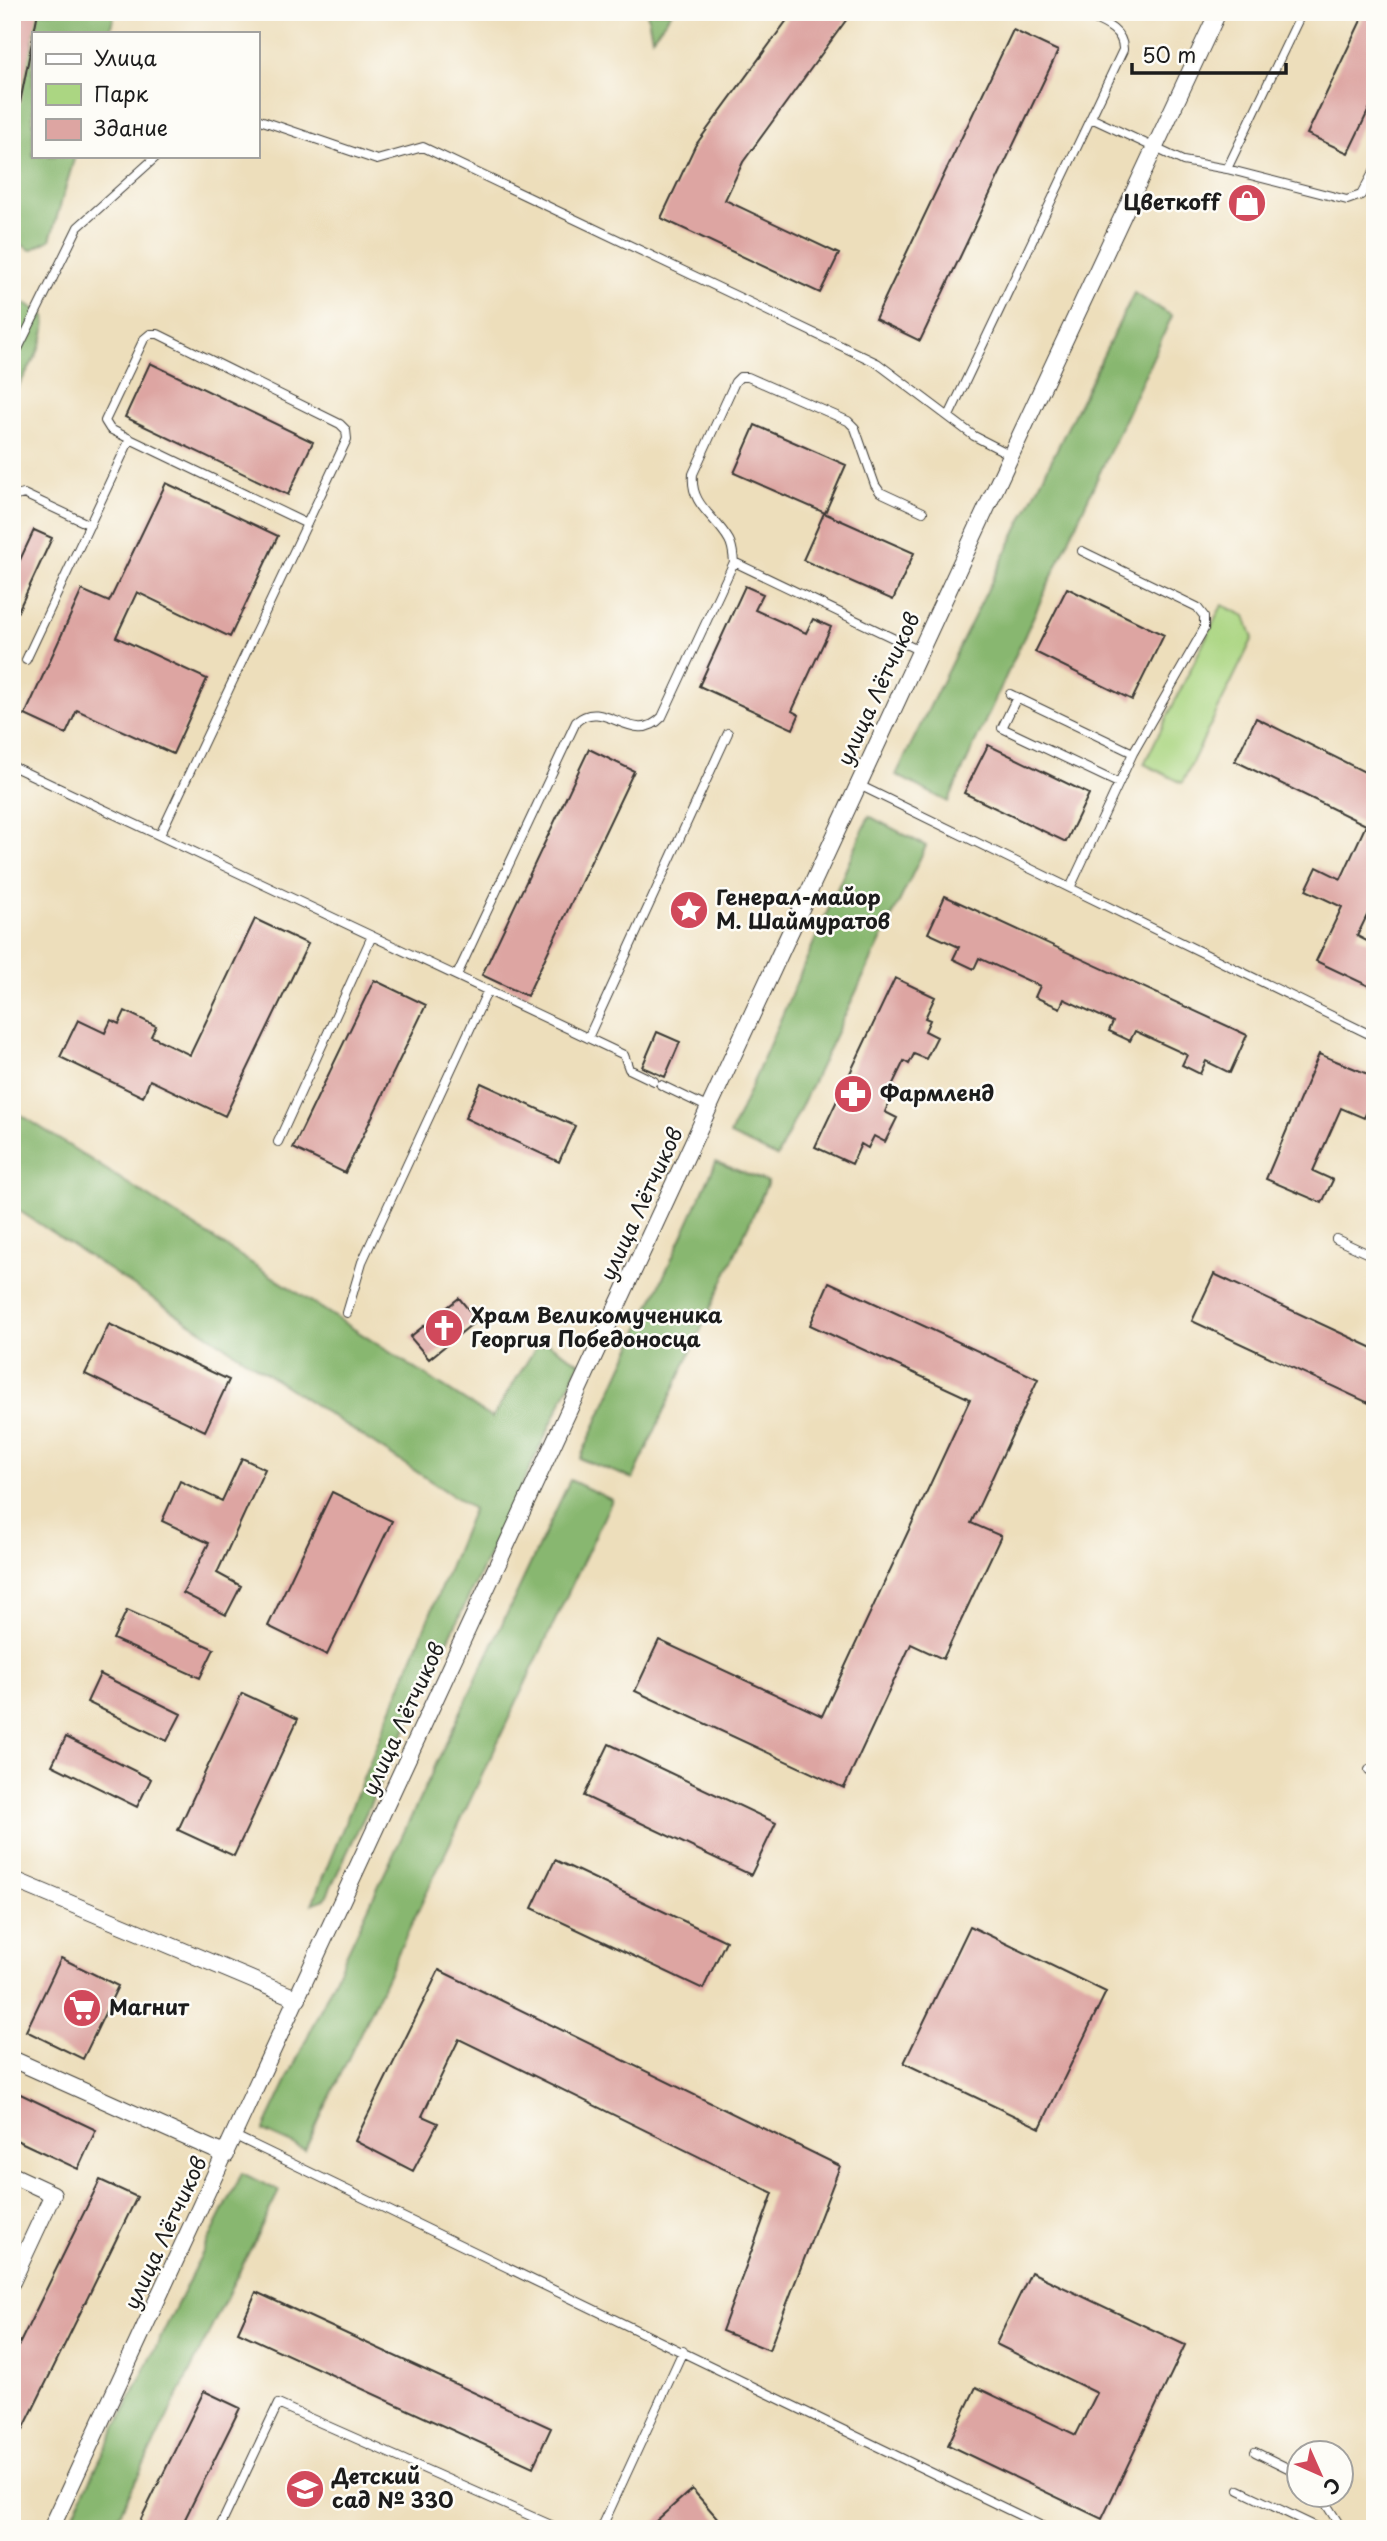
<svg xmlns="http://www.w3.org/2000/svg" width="1387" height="2541" viewBox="0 0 1387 2541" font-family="'Playpen Sans',sans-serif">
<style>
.green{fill:#abd682;stroke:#64794f;stroke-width:2}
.forest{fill:#88b770;stroke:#526a46;stroke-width:2}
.building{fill:#dda5a2}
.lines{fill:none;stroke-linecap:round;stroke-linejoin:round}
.lane-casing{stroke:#3b3934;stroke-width:10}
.street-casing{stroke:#3b3934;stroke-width:18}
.lane{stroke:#fff;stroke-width:8}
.street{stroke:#fff;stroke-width:16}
.labels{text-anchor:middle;stroke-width:5;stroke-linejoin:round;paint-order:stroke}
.poi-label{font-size:21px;font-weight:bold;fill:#1c1c1c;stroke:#fdfcf7;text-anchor:start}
.street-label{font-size:21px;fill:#1c1c1c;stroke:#fdfcf7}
</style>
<rect width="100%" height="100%" fill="#fdfcf7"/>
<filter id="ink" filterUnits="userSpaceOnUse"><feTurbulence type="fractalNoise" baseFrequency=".0143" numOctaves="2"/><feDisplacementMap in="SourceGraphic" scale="14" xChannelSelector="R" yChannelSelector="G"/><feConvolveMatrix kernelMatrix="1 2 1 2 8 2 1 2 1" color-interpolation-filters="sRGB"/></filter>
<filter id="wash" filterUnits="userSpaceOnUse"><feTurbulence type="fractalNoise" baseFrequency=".00686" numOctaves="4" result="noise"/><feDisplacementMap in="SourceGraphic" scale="28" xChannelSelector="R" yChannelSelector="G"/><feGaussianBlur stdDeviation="1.57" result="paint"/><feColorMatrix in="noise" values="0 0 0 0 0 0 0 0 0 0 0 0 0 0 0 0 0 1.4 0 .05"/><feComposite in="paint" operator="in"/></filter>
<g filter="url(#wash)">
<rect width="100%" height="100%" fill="#eddebb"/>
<path class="green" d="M 1222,605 L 1245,616 L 1253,638 L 1182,783 L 1144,764 Z"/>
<path class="forest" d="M 33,12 L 115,12 L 109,33 L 33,33 L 33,156 L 75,156 L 50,240 L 31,250 L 15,241 L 12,234 L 12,112 Z
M 647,12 L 672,12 L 652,38 Z
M 1134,293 L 1172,316 L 948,802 L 896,775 Z
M 12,302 L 27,304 L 45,316 C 49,344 25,373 12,397 Z
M 869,816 L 926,846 L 777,1157 L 730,1135 Z
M 12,1109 L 492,1418 L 541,1339 L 580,1363 L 325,1899 L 312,1904 L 473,1509 L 12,1206 Z
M 716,1162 L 768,1182 L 633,1479 L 580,1459 Z
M 570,1480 L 612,1500 L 305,2150 L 263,2131 Z
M 242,2173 L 279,2191 L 112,2529 L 66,2529 Z"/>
<g id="blocks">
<path class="building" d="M 17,12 L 38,12 L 20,103 L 12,102 L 12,36 Z
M 793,12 L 852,12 L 743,162 L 725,200 L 839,254 L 820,293 L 661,218 L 695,146 Z
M 1365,12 L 1375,12 L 1375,97 L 1348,153 L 1307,134 Z
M 1013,30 L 1058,51 L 920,341 L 875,319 Z
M 150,363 L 313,442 L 288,495 L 125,417 Z
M 755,425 L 846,465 L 825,513 L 734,473 Z
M 166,483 L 278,536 L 230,637 L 137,592 L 116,637 L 207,679 L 173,754 L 77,710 L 66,734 L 25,715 L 82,590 L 109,602 Z
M 824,513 L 914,553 L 893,600 L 803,560 Z
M 34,530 L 52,538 L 12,624 L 12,558 L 19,562 Z
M 745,586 L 763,594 L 755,610 L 806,633 L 813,619 L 831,627 L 792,711 L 799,715 L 793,729 L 699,686 Z
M 1067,588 L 1164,635 L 1132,700 L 1035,652 Z
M 1256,718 L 1375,777 L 1375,899 L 1357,936 L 1375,945 L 1375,989 L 1316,961 L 1342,907 L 1306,890 L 1317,867 L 1341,879 L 1366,825 L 1235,761 Z
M 988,745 L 1089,794 L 1066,842 L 964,793 Z
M 589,749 L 634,771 L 527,996 L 482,975 Z
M 945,896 L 1247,1035 L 1230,1073 L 1206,1061 L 1200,1074 L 1182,1065 L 1187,1055 L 1135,1031 L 1130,1041 L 1109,1031 L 1113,1022 L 1064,999 L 1060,1008 L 1035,997 L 1040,986 L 979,958 L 974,969 L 953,959 L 959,947 L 928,933 Z
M 255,919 L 308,944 L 225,1116 L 150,1080 L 143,1097 L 60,1057 L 78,1020 L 105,1033 L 111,1020 L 119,1024 L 125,1011 L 156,1026 L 151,1036 L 190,1055 Z
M 895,978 L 935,997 L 925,1018 L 930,1020 L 925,1031 L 937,1037 L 926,1059 L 914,1054 L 909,1064 L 904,1061 L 885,1100 L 889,1102 L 885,1112 L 897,1118 L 885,1142 L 874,1136 L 868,1148 L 861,1144 L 852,1164 L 815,1147 Z
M 374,980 L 426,1005 L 345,1173 L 293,1148 Z
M 657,1032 L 680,1042 L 665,1077 L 642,1067 Z
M 1319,1054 L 1375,1077 L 1375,1094 L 1364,1118 L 1341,1108 L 1313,1171 L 1333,1180 L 1322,1203 L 1266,1179 Z
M 481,1083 L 575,1126 L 559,1162 L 465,1118 Z
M 1214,1274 L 1375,1349 L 1375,1406 L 1192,1321 Z
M 829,1282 L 1038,1379 L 971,1523 L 1001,1536 L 943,1659 L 911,1644 L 844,1788 L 635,1691 L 659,1640 L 822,1716 L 970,1399 L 810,1325 Z
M 459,1298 L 477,1320 L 429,1359 L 410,1337 Z
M 109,1324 L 229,1380 L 205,1431 L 85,1374 Z
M 242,1458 L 265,1469 L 217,1573 L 241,1586 L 226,1615 L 183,1593 L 209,1543 L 162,1521 L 180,1481 L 222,1501 Z
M 332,1492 L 392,1521 L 327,1655 L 268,1626 Z
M 127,1610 L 214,1649 L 200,1678 L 113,1639 Z
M 100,1674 L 181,1714 L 167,1741 L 87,1702 Z
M 242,1693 L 298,1719 L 234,1856 L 178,1830 Z
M 66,1737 L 151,1779 L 137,1807 L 52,1765 Z
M 609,1744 L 776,1823 L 751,1875 L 584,1796 Z
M 555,1860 L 726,1941 L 703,1989 L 532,1908 Z
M 970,1926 L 1106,1992 L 1040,2128 L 904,2063 Z
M 61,1958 L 118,1986 L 83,2059 L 26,2031 Z
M 439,1970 L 840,2166 L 769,2350 L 722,2331 L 773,2193 L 459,2039 L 422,2116 L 438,2123 L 413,2171 L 355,2141 Z
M 12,2090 L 96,2130 L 78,2169 L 12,2138 Z
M 100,2180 L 137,2197 L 12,2452 L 12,2359 Z
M 1031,2272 L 1185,2345 L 1102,2519 L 948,2445 L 976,2387 L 1076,2435 L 1097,2393 L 996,2344 Z
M 256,2292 L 551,2428 L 533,2467 L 238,2332 Z
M 204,2391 L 240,2408 L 180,2529 L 136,2529 Z
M 692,2489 L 727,2529 L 647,2529 Z"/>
</g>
</g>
<g filter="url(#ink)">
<use href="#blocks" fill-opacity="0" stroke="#3b3934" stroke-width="2"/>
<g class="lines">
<g class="lane-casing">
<path id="lane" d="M 1091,118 L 1183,161 L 1227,169 L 1347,200 L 1361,195 L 1375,169
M 257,119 L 377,160 L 423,147 L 877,363 L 974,436 L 1011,455
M 1227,169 L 1302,12
M 12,361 L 78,227 L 157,156
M 949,416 L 1123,50 C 1124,27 1097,21 1079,12
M 130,439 L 307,524
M 12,497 L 24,494 L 90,525
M 734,562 C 733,554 733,547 729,540 C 715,515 690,506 693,474 L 735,382 L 740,377 L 748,377 L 848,421 L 855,428 L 875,485 L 880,492 L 923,512
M 26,660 L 130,439 L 110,429 L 105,421 L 144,339 L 150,334 L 158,334 L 340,424 L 346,430 L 347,439 L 160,835
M 1010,694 L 1133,753 L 1204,629 L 1204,616 L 1197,607 L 1082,551
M 1017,697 L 1002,728 L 1118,783
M 12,766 L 624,1055 L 629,1069 L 654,1081
M 859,785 L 1375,1037
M 1070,888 L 1133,753
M 457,975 L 576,722 C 604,696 633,748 662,717 L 734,562 L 920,651
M 588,1038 L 728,733
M 661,1085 L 709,1108
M 278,1142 L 372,936
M 1336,1239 L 1375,1257
M 347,1313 L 362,1262 L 488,990
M 1369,1770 L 1375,1773
M 235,2136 L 1048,2529
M 1255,2452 L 1300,2474
M 1239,2490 L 1321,2529
M 1321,2496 L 1342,2529
M 219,2529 L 278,2404 L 560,2529
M 601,2529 L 683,2351"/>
</g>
<g class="street-casing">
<path id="street" d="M 12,1879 L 298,1999
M 12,2059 L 226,2155
M 12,2175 L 53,2194 L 12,2282
M 51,2529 L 1011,455 L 1218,12"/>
</g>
<use href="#lane" class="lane"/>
<use href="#street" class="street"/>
</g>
</g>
<defs>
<g id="shop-disc" transform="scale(2.0125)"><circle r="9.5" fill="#d1495b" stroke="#fdfcf7"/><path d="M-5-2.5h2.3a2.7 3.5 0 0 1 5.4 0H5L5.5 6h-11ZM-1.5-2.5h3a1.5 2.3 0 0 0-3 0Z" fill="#fff"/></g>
<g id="sight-disc" transform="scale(2.0125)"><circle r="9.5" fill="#d1495b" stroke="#fdfcf7"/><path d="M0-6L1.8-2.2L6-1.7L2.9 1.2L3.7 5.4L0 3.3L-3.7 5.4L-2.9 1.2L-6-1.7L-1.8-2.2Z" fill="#fff"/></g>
<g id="pharmacy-disc" transform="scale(2.0125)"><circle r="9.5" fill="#d1495b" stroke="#fdfcf7"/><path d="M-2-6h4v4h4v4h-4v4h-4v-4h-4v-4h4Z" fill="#fff"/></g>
<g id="church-disc" transform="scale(2.0125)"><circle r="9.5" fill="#d1495b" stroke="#fdfcf7"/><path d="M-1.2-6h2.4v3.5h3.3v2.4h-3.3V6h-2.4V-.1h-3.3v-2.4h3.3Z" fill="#fff"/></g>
<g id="supermarket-disc" transform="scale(2.0125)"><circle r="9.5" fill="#d1495b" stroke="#fdfcf7"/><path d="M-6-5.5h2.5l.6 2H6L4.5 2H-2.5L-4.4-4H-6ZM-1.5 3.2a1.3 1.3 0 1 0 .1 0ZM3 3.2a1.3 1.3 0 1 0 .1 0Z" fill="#fff"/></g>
<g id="school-disc" transform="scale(2.0125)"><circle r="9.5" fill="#d1495b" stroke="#fdfcf7"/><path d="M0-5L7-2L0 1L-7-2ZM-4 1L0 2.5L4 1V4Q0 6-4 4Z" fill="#fff"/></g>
</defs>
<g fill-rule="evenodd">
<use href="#shop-disc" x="1247" y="203"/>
<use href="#sight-disc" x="689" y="910"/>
<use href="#pharmacy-disc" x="853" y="1094"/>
<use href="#church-disc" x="444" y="1328"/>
<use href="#supermarket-disc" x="82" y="2008"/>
<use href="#school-disc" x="305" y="2489"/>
</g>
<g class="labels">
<g class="poi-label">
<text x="1220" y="210" text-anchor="end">Цветкoff</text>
<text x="716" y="905">Генерал-майор<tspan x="716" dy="24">М. Шаймуратов</tspan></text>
<text x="880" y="1101">Фармленд</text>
<text x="471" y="1323">Храм Великомученика<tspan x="471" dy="24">Георгия Победоносца</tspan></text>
<text x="109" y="2015">Магнит</text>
<text x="332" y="2484">Детский<tspan x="332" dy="24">сад № 330</tspan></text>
</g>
<g class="street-label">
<text transform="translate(879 689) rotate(-65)" y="7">улица Лётчиков</text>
<text transform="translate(642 1204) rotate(-65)" y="7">улица Лётчиков</text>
<text transform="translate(404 1719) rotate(-65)" y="7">улица Лётчиков</text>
<text transform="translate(166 2233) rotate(-65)" y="7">улица Лётчиков</text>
</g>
</g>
<rect width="1387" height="2541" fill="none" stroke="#fdfcf7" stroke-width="42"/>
<rect x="32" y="32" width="228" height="126" fill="#fdfcf7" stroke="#a3a29f" stroke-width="2"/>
<rect x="46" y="54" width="35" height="10" fill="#ffffff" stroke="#a3a29f" stroke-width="2"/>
<text x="94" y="66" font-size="21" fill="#1c1c1c">Улица</text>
<rect x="46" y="84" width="35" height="21" fill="#abd682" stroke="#a3a29f" stroke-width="2"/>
<text x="94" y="102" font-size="21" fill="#1c1c1c">Парк</text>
<rect x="46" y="119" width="35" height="21" fill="#dda5a2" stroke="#a3a29f" stroke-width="2"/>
<text x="94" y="136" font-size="21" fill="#1c1c1c">Здание</text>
<g transform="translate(1320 2474) rotate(135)"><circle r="33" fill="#fdfcf7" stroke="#a3a29f" stroke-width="2"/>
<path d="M0-5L12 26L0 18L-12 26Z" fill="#d1495b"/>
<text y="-10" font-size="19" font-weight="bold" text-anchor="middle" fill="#1c1c1c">С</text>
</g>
<path d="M1132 63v10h154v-10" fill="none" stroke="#1c1c1c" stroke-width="3.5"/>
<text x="1142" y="63" font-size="21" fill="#1c1c1c" stroke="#fdfcf7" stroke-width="5" paint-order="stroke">50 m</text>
</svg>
